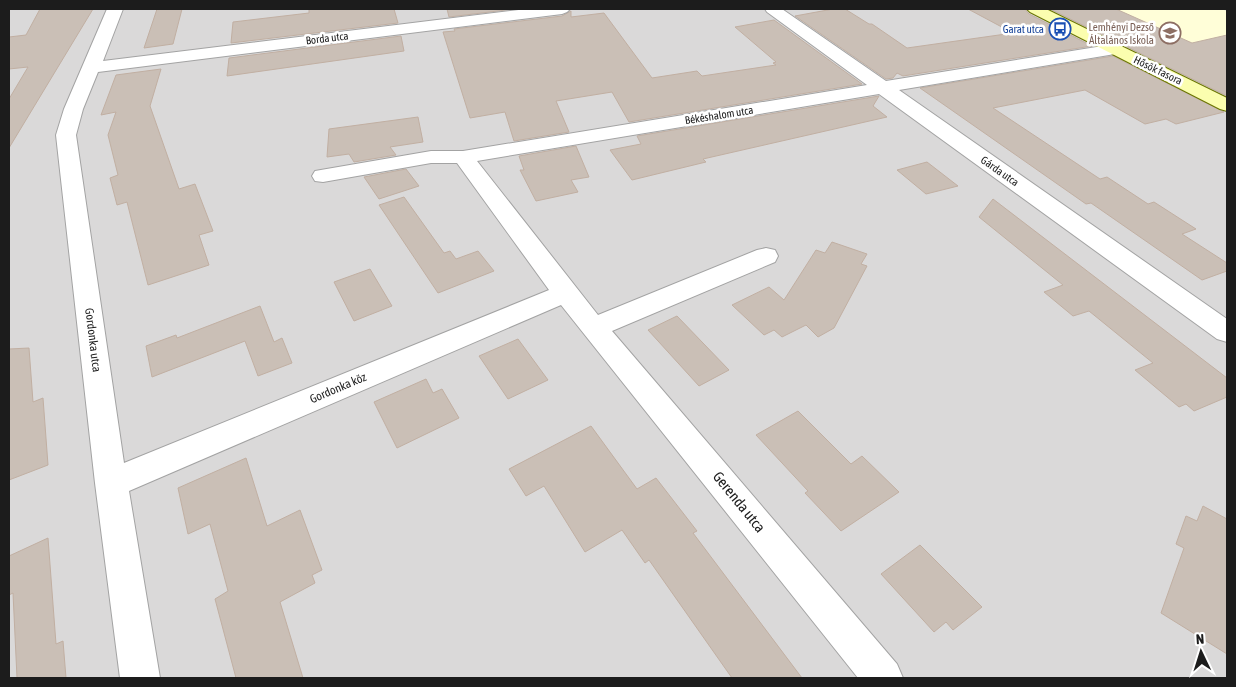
<svg xmlns="http://www.w3.org/2000/svg" width="1236" height="687" viewBox="0 0 1236 687" font-family="'Asap Condensed',sans-serif">
<style>
.residential{fill:#dad9d9}
.education{fill:#fffed8}
.building{fill:#cabfb6;stroke:#c1afa2}
.lines{fill:none;stroke-linecap:round;stroke-linejoin:round}
.street-casing{stroke:#a3a3a3;stroke-width:2}
.secondary-casing{stroke:#6a7500;stroke-width:2}
.street{fill:#fff;fill-rule:evenodd}
.secondary{fill:#fbfeaf;fill-rule:evenodd}
.labels{text-anchor:middle;stroke-width:5;stroke-linejoin:round;paint-order:stroke}
.far-education-label{font-size:11px;fill:#785e54;stroke:#fff;text-anchor:end}
.far-transit-label{font-size:11px;fill:#164399;stroke:#fff;text-anchor:end}
.far-street-label{font-size:11px;fill:#1c1c1c;stroke:#fff}
.street-label{font-size:12px;fill:#1c1c1c;stroke:#fff}
.near-street-label{font-size:15px;fill:#1c1c1c;stroke:#fff}
</style>
<rect width="100%" height="100%" fill="#eee9e0"/>
<path class="residential" d="M 9,9 L 1227,9 L 1227,678 L 9,678 Z"/>
<path class="education" d="M 1062,9 L 1221,9 L 1227,11 L 1227,54 L 1182,66 Z"/>
<path class="building" d="M 40,9 L 93,9 L 9,148 L 9,99 L 28,67 L 9,69 L 9,37 L 26,35 Z
M 157,9 L 182,9 L 173,44 L 144,48 Z
M 309,9 L 394,9 L 398,23 L 231,43 L 233,22 L 309,13 Z
M 447,9 L 514,9 L 449,17 Z
M 833,9 L 845,9 L 869,24 L 872,24 L 907,48 L 1013,33 L 968,9 L 1025,9 L 1029,14 L 1092,46 L 903,76 L 897,73 L 893,78 L 886,79 L 795,16 Z
M 1050,9 L 1116,9 L 1192,43 L 1227,35 L 1227,96 Z
M 571,11 L 571,17 L 604,13 L 652,78 L 697,71 L 702,76 L 776,65 L 773,63 L 776,62 L 735,27 L 774,20 L 862,84 L 629,122 L 612,92 L 556,101 L 569,132 L 514,141 L 505,112 L 470,118 L 443,32 L 455,31 L 454,29 L 562,16 Z
M 401,36 L 404,51 L 227,76 L 229,58 Z
M 1113,56 L 1224,112 L 1176,124 L 1166,119 L 1145,124 L 1085,90 L 993,108 L 1100,179 L 1107,177 L 1148,204 L 1154,202 L 1196,229 L 1182,234 L 1227,263 L 1227,271 L 1202,280 L 1091,203 L 1086,204 L 920,88 Z
M 161,69 L 150,106 L 179,189 L 195,184 L 213,231 L 199,235 L 209,265 L 148,285 L 127,202 L 117,205 L 110,178 L 118,175 L 108,135 L 116,112 L 101,115 L 116,75 Z
M 879,96 L 873,106 L 887,117 L 703,159 L 706,162 L 632,180 L 610,150 L 641,144 L 637,136 Z
M 418,117 L 423,142 L 390,147 L 396,155 L 354,162 L 349,154 L 327,157 L 329,129 Z
M 576,146 L 589,177 L 571,180 L 578,192 L 536,201 L 520,170 L 524,170 L 519,156 Z
M 927,162 L 958,186 L 926,194 L 897,170 Z
M 406,169 L 419,186 L 379,199 L 364,177 Z
M 404,197 L 444,253 L 450,251 L 456,259 L 478,251 L 494,271 L 438,293 L 379,205 Z
M 993,199 L 1227,378 L 1227,397 L 1194,411 L 1186,404 L 1179,407 L 1135,370 L 1153,363 L 1089,311 L 1073,316 L 1044,292 L 1063,285 L 979,217 Z
M 832,242 L 867,254 L 861,264 L 867,266 L 834,328 L 818,337 L 806,325 L 782,337 L 774,330 L 764,335 L 732,305 L 769,287 L 784,300 L 816,250 L 825,253 Z
M 370,269 L 392,306 L 354,321 L 334,282 Z
M 260,306 L 274,342 L 282,338 L 292,363 L 258,376 L 245,341 L 152,377 L 146,346 L 176,335 L 177,338 Z
M 677,316 L 729,370 L 699,386 L 648,330 Z
M 518,339 L 548,380 L 508,399 L 479,356 Z
M 29,348 L 33,402 L 43,398 L 48,465 L 9,480 L 9,349 Z
M 426,379 L 433,393 L 442,389 L 459,418 L 397,448 L 374,402 Z
M 798,411 L 851,464 L 862,456 L 899,492 L 841,531 L 805,493 L 808,491 L 756,435 Z
M 591,426 L 637,489 L 656,478 L 697,531 L 693,533 L 802,678 L 732,678 L 649,560 L 645,563 L 622,530 L 585,552 L 544,486 L 526,496 L 509,469 Z
M 246,458 L 267,526 L 300,510 L 322,570 L 312,575 L 315,583 L 280,602 L 303,678 L 236,678 L 215,599 L 228,591 L 210,524 L 188,534 L 178,488 Z
M 1203,506 L 1227,519 L 1227,654 L 1161,613 L 1184,548 L 1176,544 L 1186,516 L 1197,521 Z
M 48,538 L 56,644 L 63,641 L 66,678 L 17,678 L 13,593 L 9,595 L 9,556 Z
M 920,545 L 982,607 L 953,630 L 946,622 L 934,632 L 881,574 Z"/>
<g class="lines">
<g class="street-casing">
<path id="street" d="M 107,9 L 123,9 L 103,61 L 527,9 L 570,9 L 567,12 L 562,14 L 98,72 L 83,109 L 76,135 L 124,463 L 549,290 L 457,163 L 431,163 L 323,182 L 315,181 L 312,176 L 315,171 L 431,151 L 463,151 L 867,85 L 767,12 L 765,9 L 782,9 L 886,81 L 1115,44 L 1121,45 L 1123,49 L 1121,53 L 899,90 L 1227,319 L 1227,342 L 1217,339 L 879,94 L 477,161 L 598,315 L 757,250 L 766,248 L 775,250 L 778,256 L 775,262 L 612,331 L 897,664 L 903,678 L 858,678 L 561,305 L 129,491 L 160,678 L 120,678 L 95,483 L 56,135 L 64,109 Z"/>
</g>
<g class="secondary-casing">
<path id="secondary" d="M 1027,9 L 1046,9 L 1227,98 L 1227,111 L 1220,109 L 1030,12 Z"/>
</g>
<use href="#street" class="street"/>
<use href="#secondary" class="secondary"/>
</g>
<defs>
<g id="bus-ring" transform="scale(1.125)"><circle r="9.5" fill="#fff" stroke="#1a4fb4" stroke-width="1.5"/><path d="M-5-6H5V4H4V6H2V4H-2V6H-4V4H-5ZM-3.5-4V0h7V-4ZM-3.5 1.2v1.5H-2V1.2ZM2 1.2v1.5H3.5V1.2Z" fill="#1a4fb4"/></g>
<g id="school-ring" transform="scale(1.125)"><circle r="9.5" fill="#fff" stroke="#8d6e63" stroke-width="1.5"/><path d="M0-5L7-2L0 1L-7-2ZM-4 1L0 2.5L4 1V4Q0 6-4 4Z" fill="#8d6e63"/></g>
</defs>
<g fill-rule="evenodd">
<use href="#bus-ring" x="1060" y="29"/>
<use href="#school-ring" x="1170" y="33"/>
</g>
<g class="labels">
<g class="far-education-label">
<text x="1154" y="31">Lemhényi Dezső<tspan x="1154" dy="13">Általános Iskola</tspan></text>
</g>
<g class="far-transit-label">
<text x="1044" y="33">Garat utca</text>
</g>
<g class="far-street-label">
<text transform="translate(327 38) rotate(-7)" y="4">Borda utca</text>
<text transform="translate(1158 70) rotate(26)" y="4">Hősök fasora</text>
<text transform="translate(719 115) rotate(-9)" y="4">Békéshalom utca</text>
<text transform="translate(1000 171) rotate(35)" y="4">Gárda utca</text>
</g>
<g class="street-label">
<text transform="translate(93 340) rotate(83)" y="4">Gordonka utca</text>
<text transform="translate(338 388) rotate(-23)" y="4">Gordonka köz</text>
</g>
<g class="near-street-label">
<text transform="translate(739 502) rotate(51)" y="5">Gerenda utca</text>
</g>
</g>
<rect width="1236" height="687" fill="none" stroke="#1c1c1c" stroke-width="20"/>
<g transform="translate(1201 652) rotate(356)" stroke="#ffffff" stroke-width="4" paint-order="stroke">
<path d="M0-4L9 19L0 12L-9 19Z" fill="#1c1c1c"/>
<text y="-8" font-size="14" font-weight="bold" text-anchor="middle" fill="#1c1c1c">N</text>
</g>
</svg>
